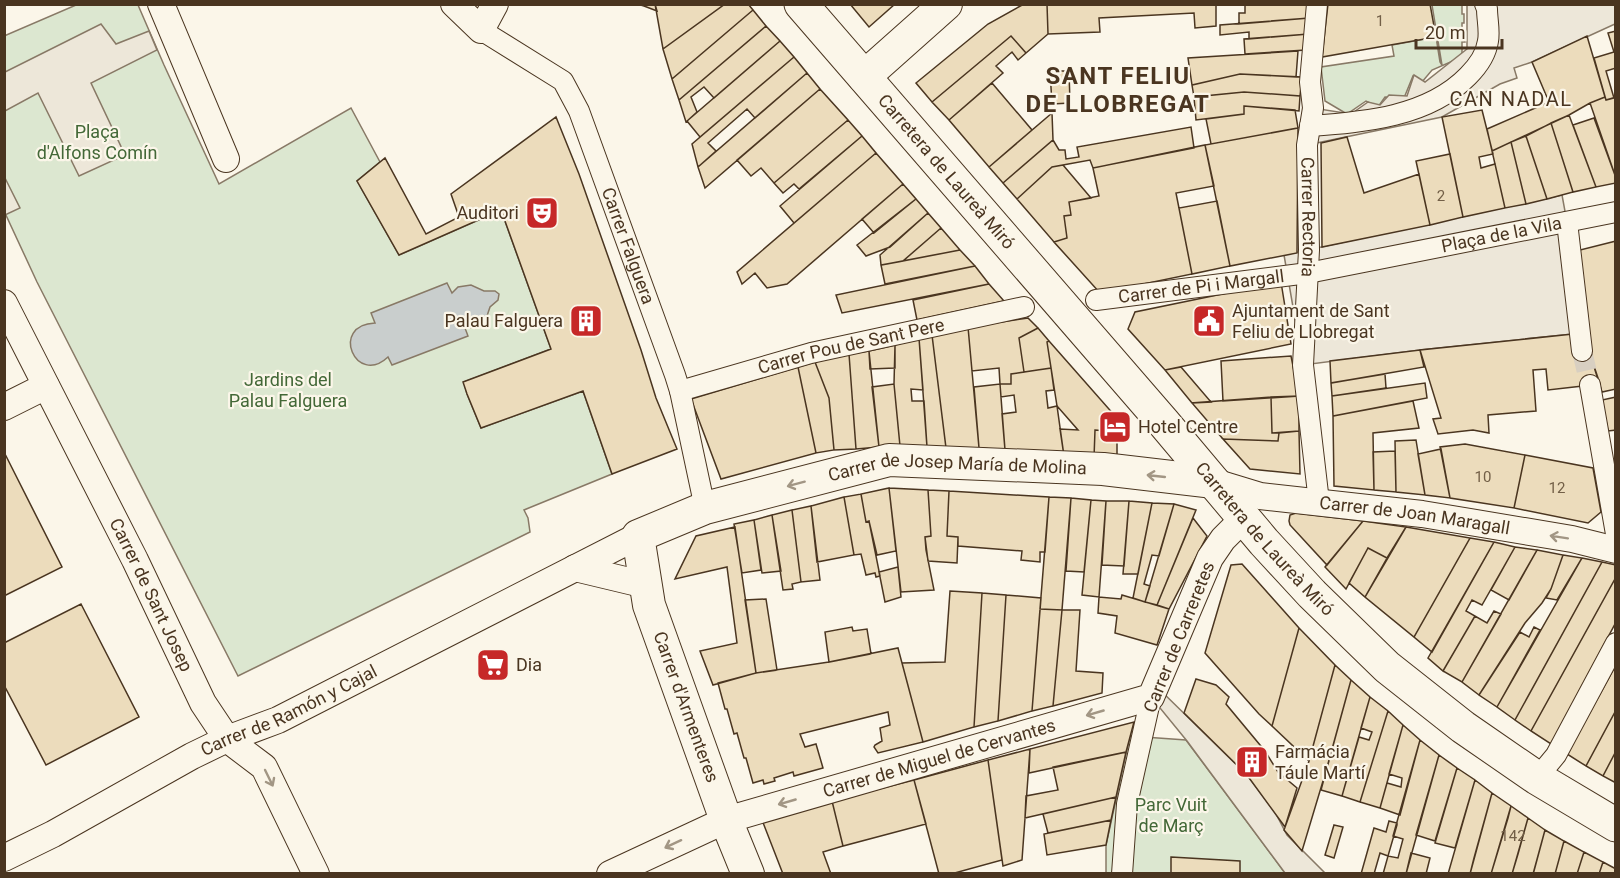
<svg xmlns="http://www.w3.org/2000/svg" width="1620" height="878" viewBox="0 0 1620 878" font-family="Roboto,sans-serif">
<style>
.green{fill:#dce7d0;stroke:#887966;stroke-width:1.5}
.parking{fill:#ede7d9;stroke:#887966;stroke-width:1.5}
.water{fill:#c9cecd;stroke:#887966;stroke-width:1.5}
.building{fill:#ecdcbc;stroke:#4a3520;stroke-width:1.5}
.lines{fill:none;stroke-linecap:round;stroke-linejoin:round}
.pedestrian-tunnel{stroke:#d8cfc1;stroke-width:20;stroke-dasharray:20 10;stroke-linecap:butt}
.pedestrian-casing{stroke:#4a3520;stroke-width:22}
.minor-casing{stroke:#4a3520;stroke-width:28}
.tertiary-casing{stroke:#4a3520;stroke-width:34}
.primary-casing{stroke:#4a3520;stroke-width:35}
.pedestrian{stroke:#fbf6e9;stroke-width:20}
.minor{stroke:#fbf6e9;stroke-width:26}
.tertiary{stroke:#fbf6e9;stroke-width:32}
.primary{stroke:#fbf6e9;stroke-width:33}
.oneway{stroke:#a29684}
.labels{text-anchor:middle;stroke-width:4.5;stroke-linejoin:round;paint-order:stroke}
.number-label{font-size:15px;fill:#725f47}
.park-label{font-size:18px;fill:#436837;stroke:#fbf6e9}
.street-label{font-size:18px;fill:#4a3520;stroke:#fbf6e9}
.poi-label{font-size:18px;fill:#4a3520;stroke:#fbf6e9;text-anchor:start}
.neighbourhood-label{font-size:20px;letter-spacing:1.5px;fill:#4a3520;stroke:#fbf6e9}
.district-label{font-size:24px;font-weight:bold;letter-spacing:1.5px;fill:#4a3520;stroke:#fbf6e9}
</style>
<rect width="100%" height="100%" fill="#fbf6e9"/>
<path class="green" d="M 76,5 L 138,5 L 164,65 L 219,184 L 351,108 L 380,162 L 357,181 L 399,255 L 501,210 L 551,349 L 464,382 L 467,394 L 481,428 L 583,391 L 612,474 L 524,510 L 528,518 L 530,532 L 238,676 L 37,282 L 5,213 L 4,36 Z
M 1432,5 L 1462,5 L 1462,14 L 1464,14 L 1464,23 L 1462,23 L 1462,33 L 1464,33 L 1465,42 L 1462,42 L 1462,57 L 1432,70 L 1422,82 L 1413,76 L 1404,98 L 1385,97 L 1378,107 L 1366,101 L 1347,114 L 1325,101 L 1321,67 L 1394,56 L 1392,45 L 1436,37 L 1440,62 L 1442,65 Z
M 1130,736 L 1186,740 L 1285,873 L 1106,874 L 1106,845 Z"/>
<path class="parking" d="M 1467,5 L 1615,5 L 1615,24 L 1532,62 L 1514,68 L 1517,78 L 1500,84 L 1442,117 L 1307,145 L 1313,108 L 1351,114 L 1368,102 L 1380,105 L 1389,95 L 1407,96 L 1414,75 L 1425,82 L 1467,49 Z
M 101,24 L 116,44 L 149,31 L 157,50 L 91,83 L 125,155 L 79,176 L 38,93 L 5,111 L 5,72 Z
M 5,178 L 20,208 L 5,215 L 4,213 Z
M 1562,195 L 1567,222 L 1573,334 L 1420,350 L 1303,365 L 1284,255 Z
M 1156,686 L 1247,775 L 1275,812 L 1287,835 L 1325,873 L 1285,873 L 1187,741 L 1151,697 Z"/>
<path class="water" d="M 447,283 L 452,293 L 458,287 L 471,285 L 484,291 L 495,291 L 499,294 L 498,300 L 490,307 L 486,319 L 476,327 L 465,328 L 468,336 L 392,365 L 388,357 C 356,387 329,325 375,323 L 371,313 Z"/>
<path class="building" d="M 637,4 L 655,4 L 657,11 L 644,6 Z
M 655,4 L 725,4 L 663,49 Z
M 725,4 L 748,4 L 753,10 L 672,79 L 663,49 Z
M 850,4 L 895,4 L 869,27 Z
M 1024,4 L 1047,4 L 1048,34 L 1026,53 L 1011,36 L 932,102 L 916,83 L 988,24 Z
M 1047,4 L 1216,4 L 1216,26 L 1195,28 L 1194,13 L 1099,18 L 1100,32 L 1048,34 Z
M 1245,4 L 1310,4 L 1309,18 L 1239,24 L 1239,13 L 1245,13 Z
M 1328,4 L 1430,4 L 1436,37 L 1322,57 Z
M 753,10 L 766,26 L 679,100 L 672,79 Z
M 1309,18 L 1308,34 L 1249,39 L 1249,32 L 1220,35 L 1220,25 Z
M 766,26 L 780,41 L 714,98 L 704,87 L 691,97 L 697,112 L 686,122 L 679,100 Z
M 1616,31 L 1616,68 L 1606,71 L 1614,98 L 1606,100 L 1594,58 L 1614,52 L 1608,33 Z
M 1308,34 L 1306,50 L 1245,54 L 1244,39 Z
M 1011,36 L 1026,53 L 1018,60 L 1012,52 L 996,66 L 1003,73 L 949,120 L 932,102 Z
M 1587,36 L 1605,97 L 1590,103 L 1569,115 L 1492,151 L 1487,129 L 1549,102 L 1532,62 Z
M 780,41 L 794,57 L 700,137 L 687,121 Z
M 1298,51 L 1296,77 L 1240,74 L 1192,85 L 1188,58 Z
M 794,57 L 807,73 L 755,118 L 747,109 L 708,143 L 716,151 L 698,167 L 692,144 Z
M 1050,71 L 1069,71 L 1070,103 L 1052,104 Z
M 807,73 L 820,89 L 705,188 L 698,167 Z
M 1240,74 L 1302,77 L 1300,96 L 1244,92 L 1194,97 L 1192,85 Z
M 992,83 L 1032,130 L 989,167 L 949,120 Z
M 820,89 L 848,120 L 774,183 L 761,168 L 751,176 L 737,160 Z
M 1244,92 L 1300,96 L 1299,111 L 1244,106 L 1244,114 L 1196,120 L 1194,97 Z
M 1605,97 L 1606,100 L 1616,97 L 1616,178 L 1590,103 Z
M 1244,106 L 1295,110 L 1298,128 L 1211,144 L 1206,119 L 1244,114 Z
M 1482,110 L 1493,154 L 1479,157 L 1481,168 L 1495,164 L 1505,208 L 1463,217 L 1442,117 Z
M 1052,113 L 1053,140 L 1003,183 L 989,167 Z
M 1569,115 L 1596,187 L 1573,192 L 1551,123 Z
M 556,117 L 579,174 L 641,350 L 656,398 L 677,449 L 612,474 L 583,391 L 481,428 L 467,394 L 463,382 L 551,349 L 501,210 L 399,255 L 357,181 L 385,158 L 426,234 L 459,217 L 451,194 Z
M 1594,118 L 1616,178 L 1616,183 L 1596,187 L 1573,125 Z
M 848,120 L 862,136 L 799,189 L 794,184 L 783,193 L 774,183 Z
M 1551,123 L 1573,192 L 1547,199 L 1526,136 Z
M 1191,127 L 1194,148 L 1093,168 L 1090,160 L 1052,167 L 1017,199 L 1003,183 L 1053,140 L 1059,150 L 1065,150 L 1066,159 L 1079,157 L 1077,147 Z
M 1298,128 L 1297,253 L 1230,266 L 1205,145 Z
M 862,136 L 876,153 L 794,223 L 780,206 Z
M 1526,136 L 1547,199 L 1526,204 L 1511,142 Z
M 1347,137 L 1364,193 L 1419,174 L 1430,225 L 1322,247 L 1321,143 Z
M 1511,142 L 1526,204 L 1505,208 L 1492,151 Z
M 1205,145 L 1214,186 L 1176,193 L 1192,274 L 1100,293 L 1054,242 L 1067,238 L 1064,216 L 1071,215 L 1069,202 L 1099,196 L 1093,168 Z
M 876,153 L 903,184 L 787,284 L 767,288 L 755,273 L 742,284 L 737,272 Z
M 1450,154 L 1463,217 L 1430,225 L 1416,161 Z
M 1063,165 L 1091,198 L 1069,202 L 1071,215 L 1064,216 L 1067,238 L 1054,242 L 1017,199 L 1052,167 Z
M 903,184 L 916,199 L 874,233 L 862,219 Z
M 916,199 L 928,213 L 890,247 L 866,256 L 857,245 Z
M 1217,201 L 1230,266 L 1192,274 L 1179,208 Z
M 928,213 L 941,228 L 903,261 L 881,265 L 880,255 Z
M 941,228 L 960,250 L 903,261 Z
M 1616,241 L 1616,389 L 1602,392 L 1589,351 L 1572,252 Z
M 960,250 L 975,266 L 885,284 L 881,265 Z
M 975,266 L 989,284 L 842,313 L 836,295 Z
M 1281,282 L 1291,344 L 1165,370 L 1128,329 L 1135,312 Z
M 989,284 L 1004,301 L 917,320 L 913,300 Z
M 1028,318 L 1038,328 L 1019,338 L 1024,372 L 1011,374 L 1011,384 L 1000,384 L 999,368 L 972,371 L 968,327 Z
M 968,327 L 979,448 L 946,448 L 932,335 Z
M 1038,328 L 1049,341 L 1047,342 L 1051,368 L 1024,372 L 1019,338 Z
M 1573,334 L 1589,351 L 1600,384 L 1548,390 L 1546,369 L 1533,370 L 1536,411 L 1488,415 L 1489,433 L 1473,430 L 1438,434 L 1433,419 L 1441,418 L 1420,350 Z
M 932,335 L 946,448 L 927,447 L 919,338 Z
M 919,338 L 923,390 L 911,389 L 912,401 L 924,401 L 927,447 L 900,446 L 894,384 L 895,345 Z
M 1049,341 L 1116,417 L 1117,432 L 1095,430 L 1094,458 L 1064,456 L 1060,429 L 1078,430 L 1057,406 L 1047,342 Z
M 895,345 L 895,368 L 870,369 L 869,351 Z
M 1420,350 L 1424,367 L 1331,383 L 1330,361 Z
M 869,351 L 879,447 L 856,449 L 849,354 Z
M 849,354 L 856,449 L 834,450 L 829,398 L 815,362 Z
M 1291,356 L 1299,396 L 1223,401 L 1221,361 Z
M 815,362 L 829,398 L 834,450 L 816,453 L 798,367 Z
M 798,367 L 816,453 L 721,479 L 691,399 Z
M 1181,367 L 1211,402 L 1192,403 L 1165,370 Z
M 1051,368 L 1054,390 L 1046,391 L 1048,408 L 1057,406 L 1064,456 L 1005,450 L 1002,414 L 1016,412 L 1014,395 L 1001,397 L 1000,384 L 1011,384 L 1011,374 Z
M 1385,374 L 1386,388 L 1332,396 L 1331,383 Z
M 1425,383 L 1427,398 L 1333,416 L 1332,396 Z
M 894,384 L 900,446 L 879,447 L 872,387 Z
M 1000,384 L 1005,450 L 979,448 L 974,387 Z
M 1299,396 L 1299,431 L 1272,433 L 1271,397 Z
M 1271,397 L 1272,433 L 1279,433 L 1278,441 L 1223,439 L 1192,403 Z
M 1616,397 L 1616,430 L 1608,431 L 1602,400 Z
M 1413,401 L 1419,428 L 1373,433 L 1374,490 L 1334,486 L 1333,416 Z
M 1095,430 L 1117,432 L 1117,460 L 1094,458 Z
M 1299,431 L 1300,474 L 1250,469 L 1223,439 L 1278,441 L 1279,433 Z
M 1416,440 L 1425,495 L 1396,492 L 1395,441 Z
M 1465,444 L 1525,455 L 1514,508 L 1450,498 L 1440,447 Z
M 1441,449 L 1450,498 L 1425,495 L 1418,454 Z
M 1395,451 L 1396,492 L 1374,490 L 1373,452 Z
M 4,452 L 62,567 L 4,596 Z
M 1525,455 L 1593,468 L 1601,512 L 1588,523 L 1514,508 Z
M 889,488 L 896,551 L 877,555 L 869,521 L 866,522 L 861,494 Z
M 889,488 L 928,490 L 931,536 L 925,537 L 926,550 L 934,590 L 901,592 Z
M 928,490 L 949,491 L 947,536 L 958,537 L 957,563 L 928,561 L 925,537 L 931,536 Z
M 949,491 L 1049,497 L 1045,552 L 1040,552 L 1040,562 L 1021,560 L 1022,551 L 958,546 L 958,537 L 947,536 Z
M 861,494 L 866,522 L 869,521 L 880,576 L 876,577 L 875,573 L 866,575 L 861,554 L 854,555 L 844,497 Z
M 844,497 L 854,555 L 817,562 L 811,506 Z
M 1049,497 L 1071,498 L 1062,610 L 1040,609 Z
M 1071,498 L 1091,500 L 1084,572 L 1066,571 Z
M 1091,500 L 1106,501 L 1099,597 L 1082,595 Z
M 1106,501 L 1129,501 L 1124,566 L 1102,565 Z
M 1129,501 L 1152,503 L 1138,574 L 1123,574 Z
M 1152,503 L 1174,504 L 1159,556 L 1152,555 L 1144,584 L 1150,586 L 1145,602 L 1133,598 Z
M 1174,504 L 1196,510 L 1157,605 L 1145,602 Z
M 811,506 L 820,580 L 801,582 L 792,510 Z
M 792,510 L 801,582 L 792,584 L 793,589 L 783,590 L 772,515 Z
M 1296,513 L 1363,521 L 1327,565 L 1290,525 L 1289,521 L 1290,515 Z
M 772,515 L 781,571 L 762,573 L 754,520 Z
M 1193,518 L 1207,536 L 1169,609 L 1157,605 Z
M 754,520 L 761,570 L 742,573 L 734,524 Z
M 1363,521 L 1406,527 L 1387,558 L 1368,548 L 1346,589 L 1325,567 Z
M 735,527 L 756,673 L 713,685 L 700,651 L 737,643 L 727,567 L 675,579 L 696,536 Z
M 1406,527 L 1470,538 L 1414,637 L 1365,597 Z
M 1470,538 L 1494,542 L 1432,652 L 1414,637 Z
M 1494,542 L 1515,547 L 1482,605 L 1472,600 L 1466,611 L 1475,616 L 1443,671 L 1428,658 Z
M 1515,547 L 1537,550 L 1509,600 L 1491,590 Z
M 1368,548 L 1387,558 L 1365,597 L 1349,583 Z
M 1537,550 L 1563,555 L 1551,589 L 1542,603 L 1525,623 L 1479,695 L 1462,682 Z
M 1563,555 L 1582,558 L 1557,600 L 1546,598 L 1551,589 Z
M 1582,558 L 1602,562 L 1515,720 L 1497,707 Z
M 1602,562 L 1616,565 L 1616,577 L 1531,731 L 1515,720 Z
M 1242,564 L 1299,628 L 1272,726 L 1259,714 L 1205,653 L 1231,565 Z
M 898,567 L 901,597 L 885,602 L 879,572 Z
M 1616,577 L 1616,622 L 1551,744 L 1531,731 Z
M 950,591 L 982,593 L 974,727 L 923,742 L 902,663 L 945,662 Z
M 982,593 L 1006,595 L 998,721 L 974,727 Z
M 1006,595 L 1041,598 L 1032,711 L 998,721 Z
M 1122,595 L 1169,609 L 1157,645 L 1115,633 L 1117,616 L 1098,613 L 1099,597 L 1121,599 Z
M 766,599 L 777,670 L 756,673 L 745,600 Z
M 81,604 L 139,717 L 46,765 L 4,685 L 4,643 Z
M 1040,609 L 1062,610 L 1053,706 L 1032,711 Z
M 1062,610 L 1080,610 L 1076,671 L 1103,673 L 1102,693 L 1053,706 Z
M 1494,611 L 1501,614 L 1462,682 L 1443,671 L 1475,616 L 1487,623 Z
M 852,627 L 853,631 L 867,629 L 871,654 L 829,662 L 825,632 Z
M 1534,627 L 1540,630 L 1497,707 L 1479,695 L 1520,632 L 1529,637 Z
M 1299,628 L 1335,665 L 1309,761 L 1272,726 Z
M 898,648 L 923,742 L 878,753 L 874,747 L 875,745 L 882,741 L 880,728 L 890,725 L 888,712 L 800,734 L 805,747 L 816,744 L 823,768 L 794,776 L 793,772 L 774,778 L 775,781 L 764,784 L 763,780 L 753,783 L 746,758 L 744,758 L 737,733 L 734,734 L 727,709 L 725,709 L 718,683 L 756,673 L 829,662 Z
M 1335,665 L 1351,680 L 1326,771 L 1302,851 L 1284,830 L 1309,761 Z
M 1616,665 L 1616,710 L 1586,766 L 1567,754 Z
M 1196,679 L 1216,685 L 1229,697 L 1226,704 L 1265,751 L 1278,772 L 1297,788 L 1285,827 L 1247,775 L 1184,713 Z
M 1351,680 L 1370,697 L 1342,796 L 1321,790 Z
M 1370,697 L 1388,711 L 1360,802 L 1342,796 L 1359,737 L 1369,740 L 1372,732 L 1361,728 Z
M 1616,710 L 1616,751 L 1603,776 L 1586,766 Z
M 1388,711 L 1403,725 L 1380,808 L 1360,802 Z
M 1134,722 L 1126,752 L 1029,773 L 1030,749 Z
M 1403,725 L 1420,740 L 1400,815 L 1380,808 L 1387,783 L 1401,787 L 1402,778 L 1389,774 Z
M 1420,740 L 1439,755 L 1406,874 L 1383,874 L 1388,856 L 1398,858 L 1403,839 L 1393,836 Z
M 1030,749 L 1022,860 L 1003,866 L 988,760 Z
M 1616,751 L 1616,783 L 1603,776 Z
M 1126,752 L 1116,797 L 1025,818 L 1026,796 L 1058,790 L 1053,767 Z
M 1439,755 L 1457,768 L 1435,841 L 1416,835 Z
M 988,760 L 1002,860 L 951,874 L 939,874 L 914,780 Z
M 1457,768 L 1475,780 L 1455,848 L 1435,843 Z
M 914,780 L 926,824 L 843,846 L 832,801 Z
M 1475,780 L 1492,793 L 1474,858 L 1470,874 L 1448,874 Z
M 1492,793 L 1511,806 L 1508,818 L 1491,874 L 1470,874 Z
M 1116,797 L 1111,820 L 1048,833 L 1043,814 Z
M 832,801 L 843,846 L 823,852 L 831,874 L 783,874 L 762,820 Z
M 1511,806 L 1528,818 L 1518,854 L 1512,874 L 1491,874 Z
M 1528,818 L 1545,830 L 1534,871 L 1533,874 L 1512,874 Z
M 1111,820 L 1106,845 L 1047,855 L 1044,834 Z
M 1389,821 L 1397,823 L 1397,825 L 1388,856 L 1380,853 L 1374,874 L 1361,874 L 1374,828 L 1386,832 Z
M 1334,825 L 1343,827 L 1334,858 L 1325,855 Z
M 1545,830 L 1564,841 L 1555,874 L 1533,874 Z
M 1564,841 L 1584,852 L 1577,874 L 1555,874 Z
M 1584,852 L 1603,862 L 1599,874 L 1577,874 Z
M 1411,853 L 1430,858 L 1426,874 L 1406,874 Z
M 1171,857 L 1240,861 L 1240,874 L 1171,874 Z
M 1603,862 L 1616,869 L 1616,874 L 1599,874 Z"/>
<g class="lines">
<path class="pedestrian-tunnel" d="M 1582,351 L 1590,385"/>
<g class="pedestrian-casing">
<g id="pedestrian">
<path id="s1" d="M 1317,4 L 1310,82 L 1313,108 L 1307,145 L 1309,250 L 1303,365 L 1319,502"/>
<path id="s2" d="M 481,30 L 563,81 L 579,111 L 675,375 L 680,391 L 705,508"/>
<path d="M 1310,126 C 1365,122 1428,117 1468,76 C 1478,66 1486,55 1488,41 C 1490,31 1487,19 1487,9 L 1485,4"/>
<path d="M 1567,222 L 1582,351"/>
<path id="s3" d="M 1096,300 L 1308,273 L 1616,212"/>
<path d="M 1590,385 L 1616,534"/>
<path id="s4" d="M 680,391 L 811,353 L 1024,307"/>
<path d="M 1537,778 L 1556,755 L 1616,643"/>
<path d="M 1122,874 L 1127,804 L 1151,697"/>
</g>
</g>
<g class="minor-casing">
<g id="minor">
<path d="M 161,4 L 226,159"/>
<path d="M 454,4 L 481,30 L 495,4"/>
<path id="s5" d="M 4,303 L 135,560 L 203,703 L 227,739 L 264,767 L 316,874"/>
<path d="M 4,407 L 46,386"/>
<path id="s6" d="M 1214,482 L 1260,496 L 1422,514 L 1572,539 L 1616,550"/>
<path d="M 575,568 L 646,585"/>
<path id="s7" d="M 4,858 L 53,834 L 192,756 L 227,739 L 278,720 L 638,536"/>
<path id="s8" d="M 610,874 L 726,820 L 1151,697 L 1210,558 L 1223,539 L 1244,518"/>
</g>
</g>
<g class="tertiary-casing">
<g id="tertiary">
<path d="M 864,77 L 946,4"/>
<path id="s9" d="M 748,874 L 726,820 L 649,605 L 638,536 L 705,508 L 889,460 L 1103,469 L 1214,482"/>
</g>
</g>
<g class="primary-casing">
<g id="primary">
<path id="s10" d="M 801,4 L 1164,423 L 1264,542 L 1312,594 L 1387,667 L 1463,727 L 1537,778 L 1616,825"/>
</g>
</g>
<use href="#pedestrian" class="pedestrian"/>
<use href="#minor" class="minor"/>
<use href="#tertiary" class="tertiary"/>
<use href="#primary" class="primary"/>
</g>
<defs><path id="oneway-shaft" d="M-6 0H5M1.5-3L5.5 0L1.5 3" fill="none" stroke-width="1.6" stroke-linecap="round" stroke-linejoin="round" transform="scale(1.5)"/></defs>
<g class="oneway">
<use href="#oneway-shaft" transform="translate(1156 476) rotate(-174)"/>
<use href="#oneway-shaft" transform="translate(796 484) rotate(165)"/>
<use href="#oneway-shaft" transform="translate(1559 537) rotate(-171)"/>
<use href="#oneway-shaft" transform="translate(1095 713) rotate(164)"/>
<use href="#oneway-shaft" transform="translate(269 778) rotate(64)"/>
<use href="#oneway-shaft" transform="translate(787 802) rotate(164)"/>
<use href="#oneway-shaft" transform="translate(673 844) rotate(155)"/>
</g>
<defs>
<g id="theatre-square" transform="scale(1.725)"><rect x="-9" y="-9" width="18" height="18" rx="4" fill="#c62828" stroke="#fbf6e9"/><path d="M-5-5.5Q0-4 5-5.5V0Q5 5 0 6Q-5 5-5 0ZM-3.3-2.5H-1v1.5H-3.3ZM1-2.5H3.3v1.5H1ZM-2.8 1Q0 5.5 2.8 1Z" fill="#fff"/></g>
<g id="building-square" transform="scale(1.725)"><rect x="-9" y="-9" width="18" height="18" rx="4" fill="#c62828" stroke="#fbf6e9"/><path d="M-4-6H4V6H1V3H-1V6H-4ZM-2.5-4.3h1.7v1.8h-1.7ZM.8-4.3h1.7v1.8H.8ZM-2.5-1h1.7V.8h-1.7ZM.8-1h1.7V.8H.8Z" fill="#fff"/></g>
<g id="civic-square" transform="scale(1.725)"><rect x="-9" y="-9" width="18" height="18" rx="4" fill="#c62828" stroke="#fbf6e9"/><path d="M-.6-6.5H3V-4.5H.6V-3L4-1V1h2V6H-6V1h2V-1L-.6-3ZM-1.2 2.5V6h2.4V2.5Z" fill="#fff"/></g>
<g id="hotel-square" transform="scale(1.725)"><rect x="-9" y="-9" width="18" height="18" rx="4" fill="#c62828" stroke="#fbf6e9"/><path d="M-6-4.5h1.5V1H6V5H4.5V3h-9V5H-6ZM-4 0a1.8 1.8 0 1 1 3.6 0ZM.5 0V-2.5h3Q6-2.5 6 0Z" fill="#fff"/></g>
<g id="supermarket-square" transform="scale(1.725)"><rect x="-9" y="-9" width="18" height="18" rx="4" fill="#c62828" stroke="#fbf6e9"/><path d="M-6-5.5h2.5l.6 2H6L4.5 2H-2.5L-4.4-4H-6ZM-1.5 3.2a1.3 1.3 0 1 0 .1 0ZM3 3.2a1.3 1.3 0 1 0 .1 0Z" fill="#fff"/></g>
</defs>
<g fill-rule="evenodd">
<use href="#theatre-square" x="542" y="213"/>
<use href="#building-square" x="586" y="321"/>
<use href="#civic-square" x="1209" y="321"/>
<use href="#hotel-square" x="1115" y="427"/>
<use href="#supermarket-square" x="493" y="665"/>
<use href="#building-square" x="1252" y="762"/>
</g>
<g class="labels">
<g class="number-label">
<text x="1380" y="26">1</text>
<text x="1441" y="201">2</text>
<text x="1483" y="482">10</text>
<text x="1557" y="493">12</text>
<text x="1513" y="841">142</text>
</g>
<g class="park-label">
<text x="97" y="138">Plaça<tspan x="97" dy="21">d'Alfons Comín</tspan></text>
<text x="288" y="386">Jardins del<tspan x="288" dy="21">Palau Falguera</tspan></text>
<text x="1171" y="811">Parc Vuit<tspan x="1171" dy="21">de Març</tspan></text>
</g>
<g class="street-label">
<text dy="6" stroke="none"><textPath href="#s10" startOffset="222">Carretera de Laureà Miró</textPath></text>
<text dy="6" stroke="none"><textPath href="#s1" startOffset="214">Carrer Rectoria</textPath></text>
<text dy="6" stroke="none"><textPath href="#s3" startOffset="411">Plaça de la Vila</textPath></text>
<text dy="6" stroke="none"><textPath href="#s2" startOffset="274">Carrer Falguera</textPath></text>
<text dy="6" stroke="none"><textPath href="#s3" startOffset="106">Carrer de Pi i Margall</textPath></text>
<text dy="6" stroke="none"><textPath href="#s4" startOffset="177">Carrer Pou de Sant Pere</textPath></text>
<text dy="6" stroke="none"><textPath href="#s9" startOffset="687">Carrer de Josep María de Molina</textPath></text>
<text dy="6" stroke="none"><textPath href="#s6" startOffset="204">Carrer de Joan Maragall</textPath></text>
<text dy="6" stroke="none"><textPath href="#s10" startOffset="708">Carretera de Laureà Miró</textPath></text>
<text dy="6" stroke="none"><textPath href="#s5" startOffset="327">Carrer de Sant Josep</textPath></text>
<text transform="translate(1179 637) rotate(-68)" y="6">Carrer de Carreretes</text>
<text transform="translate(686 707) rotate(70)" y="6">Carrer d'Armenteres</text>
<text dy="6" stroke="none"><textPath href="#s7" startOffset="321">Carrer de Ramón y Cajal</textPath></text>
<text dy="6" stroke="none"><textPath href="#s8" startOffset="350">Carrer de Miguel de Cervantes</textPath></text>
</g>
<g class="poi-label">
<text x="519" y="219" text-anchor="end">Auditori</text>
<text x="1232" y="317">Ajuntament de Sant<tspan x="1232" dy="21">Feliu de Llobregat</tspan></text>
<text x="563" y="327" text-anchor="end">Palau Falguera</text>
<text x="1138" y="433">Hotel Centre</text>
<text x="516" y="671">Dia</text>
<text x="1275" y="758">Farmácia<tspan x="1275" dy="21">Táule Martí</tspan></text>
</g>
<g class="neighbourhood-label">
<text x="1511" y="106">CAN NADAL</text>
</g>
<g class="district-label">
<text x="1118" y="84">SANT FELIU<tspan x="1118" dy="28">DE LLOBREGAT</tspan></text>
</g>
</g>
<rect width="1620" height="878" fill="none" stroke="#4a3520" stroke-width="12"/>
<path d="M1416 39v9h86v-9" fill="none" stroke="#4a3520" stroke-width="3"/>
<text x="1425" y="39" font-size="18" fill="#4a3520" stroke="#fbf6e9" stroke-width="4.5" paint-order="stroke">20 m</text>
</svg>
